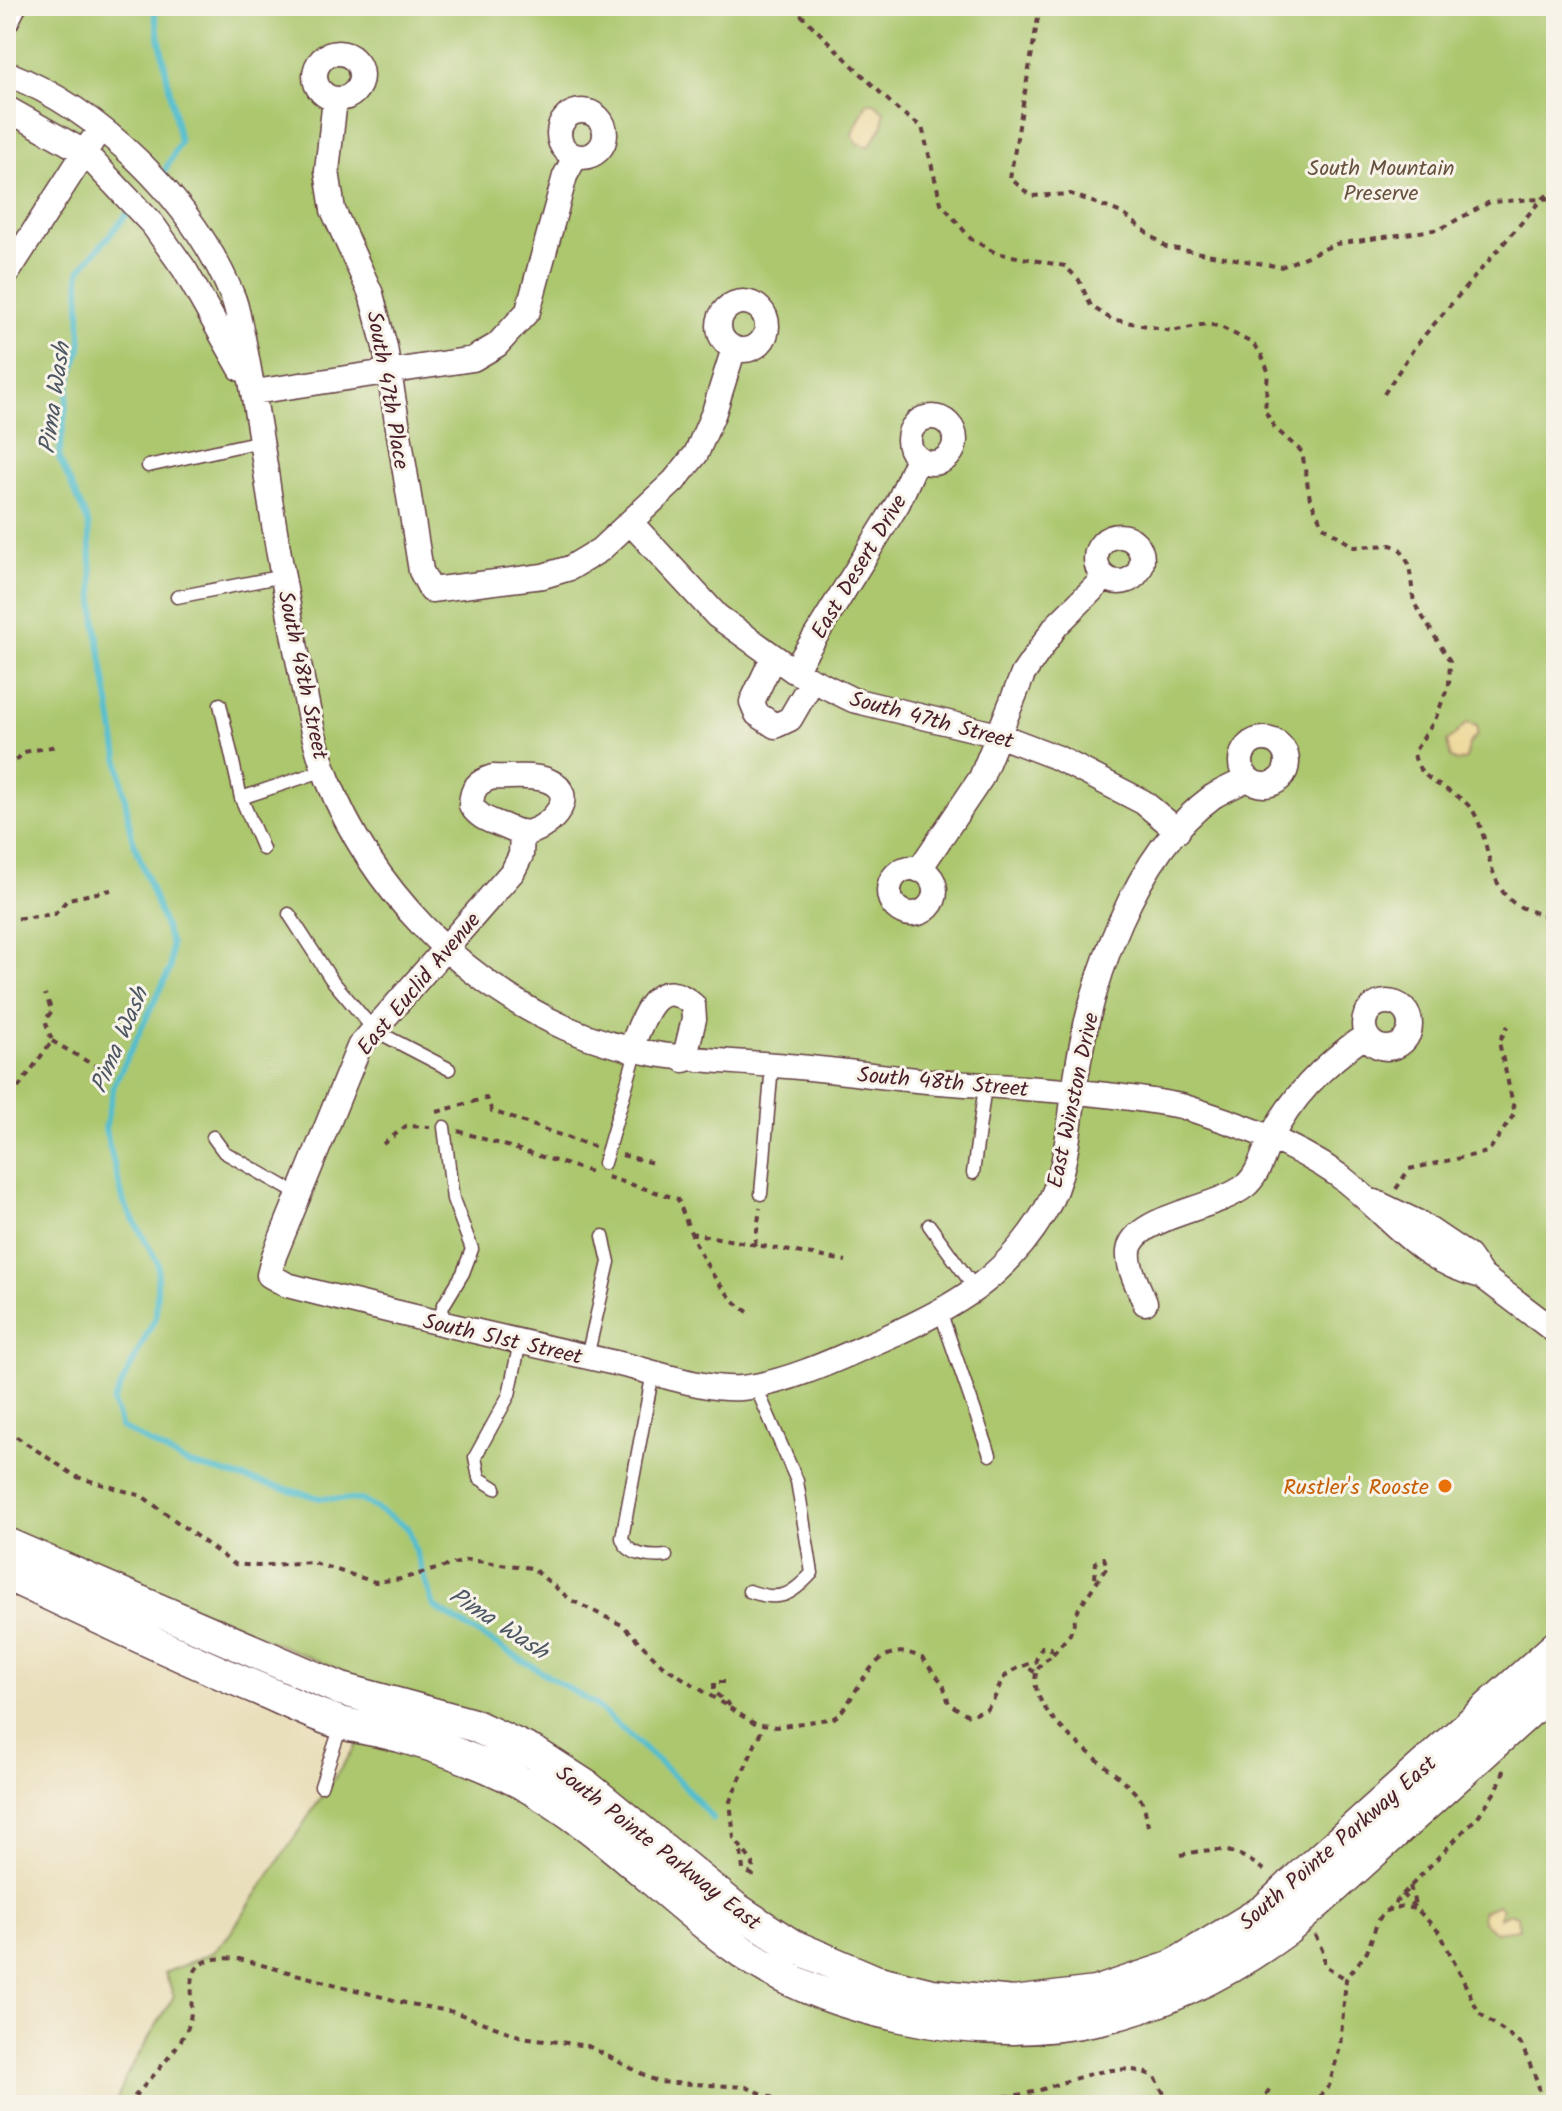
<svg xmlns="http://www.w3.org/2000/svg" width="1562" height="2111" viewBox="0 0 1562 2111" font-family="Kalam,sans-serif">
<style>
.green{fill:#acc76e;stroke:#7b734c;stroke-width:2}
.sand{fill:#eeda9e;stroke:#9c7c64;stroke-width:2}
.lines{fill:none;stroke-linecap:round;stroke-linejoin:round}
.stream{stroke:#52becd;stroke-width:6}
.lane-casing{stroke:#623c41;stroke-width:15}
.street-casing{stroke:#623c41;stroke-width:27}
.secondary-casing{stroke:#623c41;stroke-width:35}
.path{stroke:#623c41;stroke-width:4;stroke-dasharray:6 6;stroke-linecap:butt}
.lane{stroke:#fff;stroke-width:12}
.street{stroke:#fff;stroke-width:24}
.secondary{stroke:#fff;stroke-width:32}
.secondary-bridge-casing{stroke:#623c41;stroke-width:35;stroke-linecap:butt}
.secondary-bridge{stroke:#fff;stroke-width:32}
.food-dot{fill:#e8710a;stroke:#f7f3e8;stroke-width:3}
.labels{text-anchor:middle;stroke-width:6;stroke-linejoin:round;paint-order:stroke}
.park-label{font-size:22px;fill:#67513f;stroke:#f7f3e8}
.street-label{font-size:22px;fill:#4a1f2b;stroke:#f7f3e8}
.food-label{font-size:22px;fill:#c56008;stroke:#f7f3e8;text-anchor:end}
.water-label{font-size:24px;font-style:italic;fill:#4d5764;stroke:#f7f3e8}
</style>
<rect width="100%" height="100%" fill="#f7f3e8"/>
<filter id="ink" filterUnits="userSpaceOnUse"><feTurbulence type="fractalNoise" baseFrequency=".0125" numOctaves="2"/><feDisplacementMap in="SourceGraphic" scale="16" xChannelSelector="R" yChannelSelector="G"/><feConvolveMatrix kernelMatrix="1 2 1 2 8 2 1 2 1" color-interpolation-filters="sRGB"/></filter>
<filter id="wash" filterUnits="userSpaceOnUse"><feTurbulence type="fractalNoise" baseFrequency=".006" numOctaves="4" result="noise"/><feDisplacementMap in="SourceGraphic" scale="32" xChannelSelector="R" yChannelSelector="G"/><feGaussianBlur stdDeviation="1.8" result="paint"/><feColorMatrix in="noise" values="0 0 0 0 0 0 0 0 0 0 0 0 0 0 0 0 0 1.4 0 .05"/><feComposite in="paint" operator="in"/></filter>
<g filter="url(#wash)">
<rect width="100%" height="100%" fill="#eadfbb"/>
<path class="green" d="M 6,6 L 1556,6 L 1556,2105 L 115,2105 L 126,2076 L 174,1996 L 165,1973 L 213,1952 L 229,1935 L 392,1692 L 6,1530 Z"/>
<path class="sand" d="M 867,103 L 875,103 L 884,112 L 883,125 L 869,147 L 857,143 L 852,134 Z
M 1467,723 L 1477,726 L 1477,735 L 1469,744 L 1466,759 L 1457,762 L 1451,758 L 1447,742 Z
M 1497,1905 L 1502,1909 L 1499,1918 L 1509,1913 L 1517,1916 L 1519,1929 L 1494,1932 L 1483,1922 L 1482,1912 Z"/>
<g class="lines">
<path class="stream" d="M 153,6 L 180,142 L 161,178
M 131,210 L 79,271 L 81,346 L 69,384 L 59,458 L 88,522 L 96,625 L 131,834 L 171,944 L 170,969 L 114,1085 L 105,1129 L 124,1203 L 158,1263 L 156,1316 L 113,1402 L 121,1427 L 186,1463 L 320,1498 L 362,1500 L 408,1528 L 434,1607 L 593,1703 L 678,1779 L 713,1819"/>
</g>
</g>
<g filter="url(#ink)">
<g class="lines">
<g class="lane-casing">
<path id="lane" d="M 148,466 L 261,441
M 177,597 L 283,576
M 220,704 L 241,798 L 325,770
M 241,798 L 263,849
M 289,914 L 331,979 L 374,1030 L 449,1069
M 213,1137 L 224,1152 L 299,1195
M 604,1163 L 636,1052
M 973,1173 L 985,1086
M 761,1194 L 772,1065
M 929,1225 L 977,1291
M 940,1311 L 990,1455
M 440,1324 L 443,1306 L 463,1273 L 472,1249 L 453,1199 L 444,1127
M 587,1357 L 609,1262 L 603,1236
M 653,1372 L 622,1538 C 627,1555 650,1558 666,1556
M 495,1488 L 479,1478 L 475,1457 L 509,1395 L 520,1342
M 749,1591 C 779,1602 791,1596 812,1573 L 797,1481 L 755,1385
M 321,1786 L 342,1723"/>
</g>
<g class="street-casing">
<path id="street" d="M 6,22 L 14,6
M315 76a23 23 0 1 1 46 0a23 23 0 1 1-46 0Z
M 6,73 C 101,110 192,200 232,295 C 238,308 239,324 243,338 C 252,383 259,427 266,472 C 274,531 285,590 296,649 C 305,693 312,739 328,780 C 371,888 460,980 566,1028 C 641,1061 708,1059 787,1066 C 838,1070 888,1078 939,1082 C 1020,1088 1102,1091 1181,1106 C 1236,1123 1291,1142 1338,1175 C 1388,1212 1416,1261 1482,1276
M 335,99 L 327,171 L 333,210 L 371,294 L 385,347 L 421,571 L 431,590 L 543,576 L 570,568 L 600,550 L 674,481 L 696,454 L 714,412 L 734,348
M 6,108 L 84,152 L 153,225 L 185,270 L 241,369
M559 134a23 23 0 1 1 46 0a23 23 0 1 1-46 0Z
M 6,275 L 92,141
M719 326a24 24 0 1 1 48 0a24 24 0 1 1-48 0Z
M 254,392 L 473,359 L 497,345 L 528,311 L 565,176 L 575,157
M909 440a23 23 0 1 1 46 0a23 23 0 1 1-46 0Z
M 630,522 L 717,616 L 794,671 L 853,700 L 998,735 L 1056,757 L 1143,802 L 1178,831
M1096 559a23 23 0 1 1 46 0a23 23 0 1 1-46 0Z
M 773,657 L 752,702 L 757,714 L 775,726 L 790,719 L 812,681
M 794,671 L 898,503 L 918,458
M1241 762a23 23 0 1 1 46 0a23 23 0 1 1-46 0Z
M 493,777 C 509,778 534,774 549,781 C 580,795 551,827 530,832 C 520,835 509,828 501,825 C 488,820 478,817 471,805 C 472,788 477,782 493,777 Z
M 522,832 L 521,855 L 513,871 L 359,1047 L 274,1256 L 269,1275 L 287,1285 C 399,1314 511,1340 624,1365 C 657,1373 708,1391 741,1388 C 786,1384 844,1356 885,1338 C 953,1308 1004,1279 1044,1213 C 1069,1171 1069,1119 1077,1072 C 1091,980 1134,854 1212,797 C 1223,790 1236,785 1247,779
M889 891a23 23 0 1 1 46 0a23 23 0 1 1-46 0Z
M 919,870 L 981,778 L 1023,674 L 1056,626 L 1105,577
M1364 1025a23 23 0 1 1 46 0a23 23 0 1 1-46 0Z
M 630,1050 C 643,1021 655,971 693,1005 L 694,1019 L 684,1060
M 1375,1202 L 1419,1223 L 1468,1256 L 1482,1276 L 1556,1332
M 1145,1303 C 1139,1287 1123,1261 1131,1244 C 1145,1215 1217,1208 1245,1186 C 1259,1175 1263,1154 1271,1138 C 1292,1095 1327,1062 1366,1035"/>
</g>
<g class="secondary-casing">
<path id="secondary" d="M 6,1544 L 341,1689 L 473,1725 L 536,1754 L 587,1787 L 736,1909 L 791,1945 L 875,1981 L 932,1995 L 1013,2003 L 1095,1993 L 1170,1968 L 1265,1910
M 6,1574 C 90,1613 173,1654 259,1689 C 285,1700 311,1714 338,1722 C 358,1728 380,1730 400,1736 C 440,1747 483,1763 520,1782 C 599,1823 662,1894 734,1946 C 781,1981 841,2003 897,2015 C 1043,2048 1166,2018 1286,1930
M 1301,1876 L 1556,1647
M 1320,1900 L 1556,1687"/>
</g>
<path class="path" d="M 53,6 L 60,10 L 69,6
M 792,6 L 898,110 L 922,127 L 941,203 L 971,239 L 996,253 L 1065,266 L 1079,280 L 1091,306 L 1111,319 L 1172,331 L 1206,324 L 1219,326 L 1252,343 L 1260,351 L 1268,371 L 1265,411 L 1275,428 L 1302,452 L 1310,499 L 1323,526 L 1354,547 L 1391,545 L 1400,549 L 1409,564 L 1414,603 L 1450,661 L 1449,684 L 1435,720 L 1414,752 C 1417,785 1457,787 1473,811 C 1489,837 1486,873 1507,897 C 1518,910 1541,913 1556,921
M 1040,6 L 1010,178 L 1031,196 L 1071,194 L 1122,213 L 1166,247 L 1281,267 L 1336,244 L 1440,229 L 1490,202 L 1556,198
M 1384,394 L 1416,345 L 1541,200 L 1556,188
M 6,765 L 12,765 L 24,752 L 57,746
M 6,920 L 55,914 L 68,899 L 111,890
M 52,1041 L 95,1066
M 18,1088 L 52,1041 L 45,1020 L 52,1011 L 45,994
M 437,1112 L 486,1098 L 492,1111 L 595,1147
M 458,1131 L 591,1172
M 383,1144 L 406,1126 L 430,1127
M 622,1155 L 653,1163
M 607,1177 L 678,1199 C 691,1237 713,1289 748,1312
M 1396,1189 L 1409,1169 L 1488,1152 L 1515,1113 L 1499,1042 L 1508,1026
M 690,1233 L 846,1261
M 755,1245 L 760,1208
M 6,1430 L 77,1477 L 142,1496 L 234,1564 L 257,1566 L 311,1562 L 375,1582 L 401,1579 L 468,1560 L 532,1568 L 571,1600 L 622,1625 L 662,1665 L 755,1724 L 776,1727 L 834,1718 C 859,1702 870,1632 922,1658 L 943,1684 L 949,1704 L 968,1715 L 986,1710 C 1008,1684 989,1676 1035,1662 L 1042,1647 L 1051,1648 L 1052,1656 L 1041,1663 L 1036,1673 L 1024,1665
M 1053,1654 L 1070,1634 L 1079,1608 L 1107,1567 L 1104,1558 L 1096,1562 L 1095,1580
M 1036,1673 C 1027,1719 1112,1764 1138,1796 C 1145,1803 1146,1816 1148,1826
M 725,1682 L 714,1682 L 714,1692 L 732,1707
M 1547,1730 L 1556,1740
M 741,1852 L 743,1870 L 753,1875 L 753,1863 L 734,1838 L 730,1801 L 763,1727
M 1180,1855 C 1223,1846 1234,1847 1269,1874
M 1410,1886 L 1415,1904
M 1402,1894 L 1440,1933 L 1479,2013 L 1521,2044 L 1538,2083 L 1542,2105
M 1385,1911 L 1403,1906 L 1415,1909
M 1315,1935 L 1324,1954 L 1324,1965 L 1346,1979
M 126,2105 C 142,2089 180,2048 188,2027 C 200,1991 172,1953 239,1959 L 405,2003 L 454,2012 L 522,2037 L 588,2046 L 658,2082 L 746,2087 L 790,2105
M 945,2105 C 974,2098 1004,2099 1033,2092 C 1069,2082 1119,2057 1155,2077 L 1170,2105
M 1260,2105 L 1270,2088
M 1283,2105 L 1320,2096 L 1329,2086 L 1340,2047 L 1346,1979 L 1367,1952 L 1378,1920 L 1479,1815 L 1497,1789 L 1505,1768"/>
<use href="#lane" class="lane"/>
<use href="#street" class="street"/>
<use href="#secondary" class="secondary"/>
<g class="secondary-bridge-casing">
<path id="secondary-bridge" d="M 1265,1910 L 1301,1876
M 1286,1930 L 1320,1900"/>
</g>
<use href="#secondary-bridge" class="secondary-bridge"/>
</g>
</g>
<circle class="food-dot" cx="1445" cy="1486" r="8"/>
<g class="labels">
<g class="park-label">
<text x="1381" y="175">South Mountain<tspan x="1381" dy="25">Preserve</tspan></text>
</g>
<g class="street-label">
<text transform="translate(389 390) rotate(80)" y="8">South 47th Place</text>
<text transform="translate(858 566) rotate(-59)" y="8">East Desert Drive</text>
<text transform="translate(304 675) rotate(78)" y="8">South 48th Street</text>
<text transform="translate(932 719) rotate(15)" y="8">South 47th Street</text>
<text transform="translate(418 983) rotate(-50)" y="8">East Euclid Avenue</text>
<text transform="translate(943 1081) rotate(5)" y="8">South 48th Street</text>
<text transform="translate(1072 1100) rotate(-78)" y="8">East Winston Drive</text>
<text transform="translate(503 1338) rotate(13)" y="8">South 51st Street</text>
<text transform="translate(1337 1842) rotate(-41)" y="8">South Pointe Parkway East</text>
<text transform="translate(659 1847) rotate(38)" y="8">South Pointe Parkway East</text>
</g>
<g class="food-label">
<text x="1429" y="1494">Rustler's Rooste</text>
</g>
<g class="water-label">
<text transform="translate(54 398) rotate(-82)" y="8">Pima Wash</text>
<text transform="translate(119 1040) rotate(-67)" y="8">Pima Wash</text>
<text transform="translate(499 1623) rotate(33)" y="8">Pima Wash</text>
</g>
</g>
<rect width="1562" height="2111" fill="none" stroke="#f7f3e8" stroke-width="32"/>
</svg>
